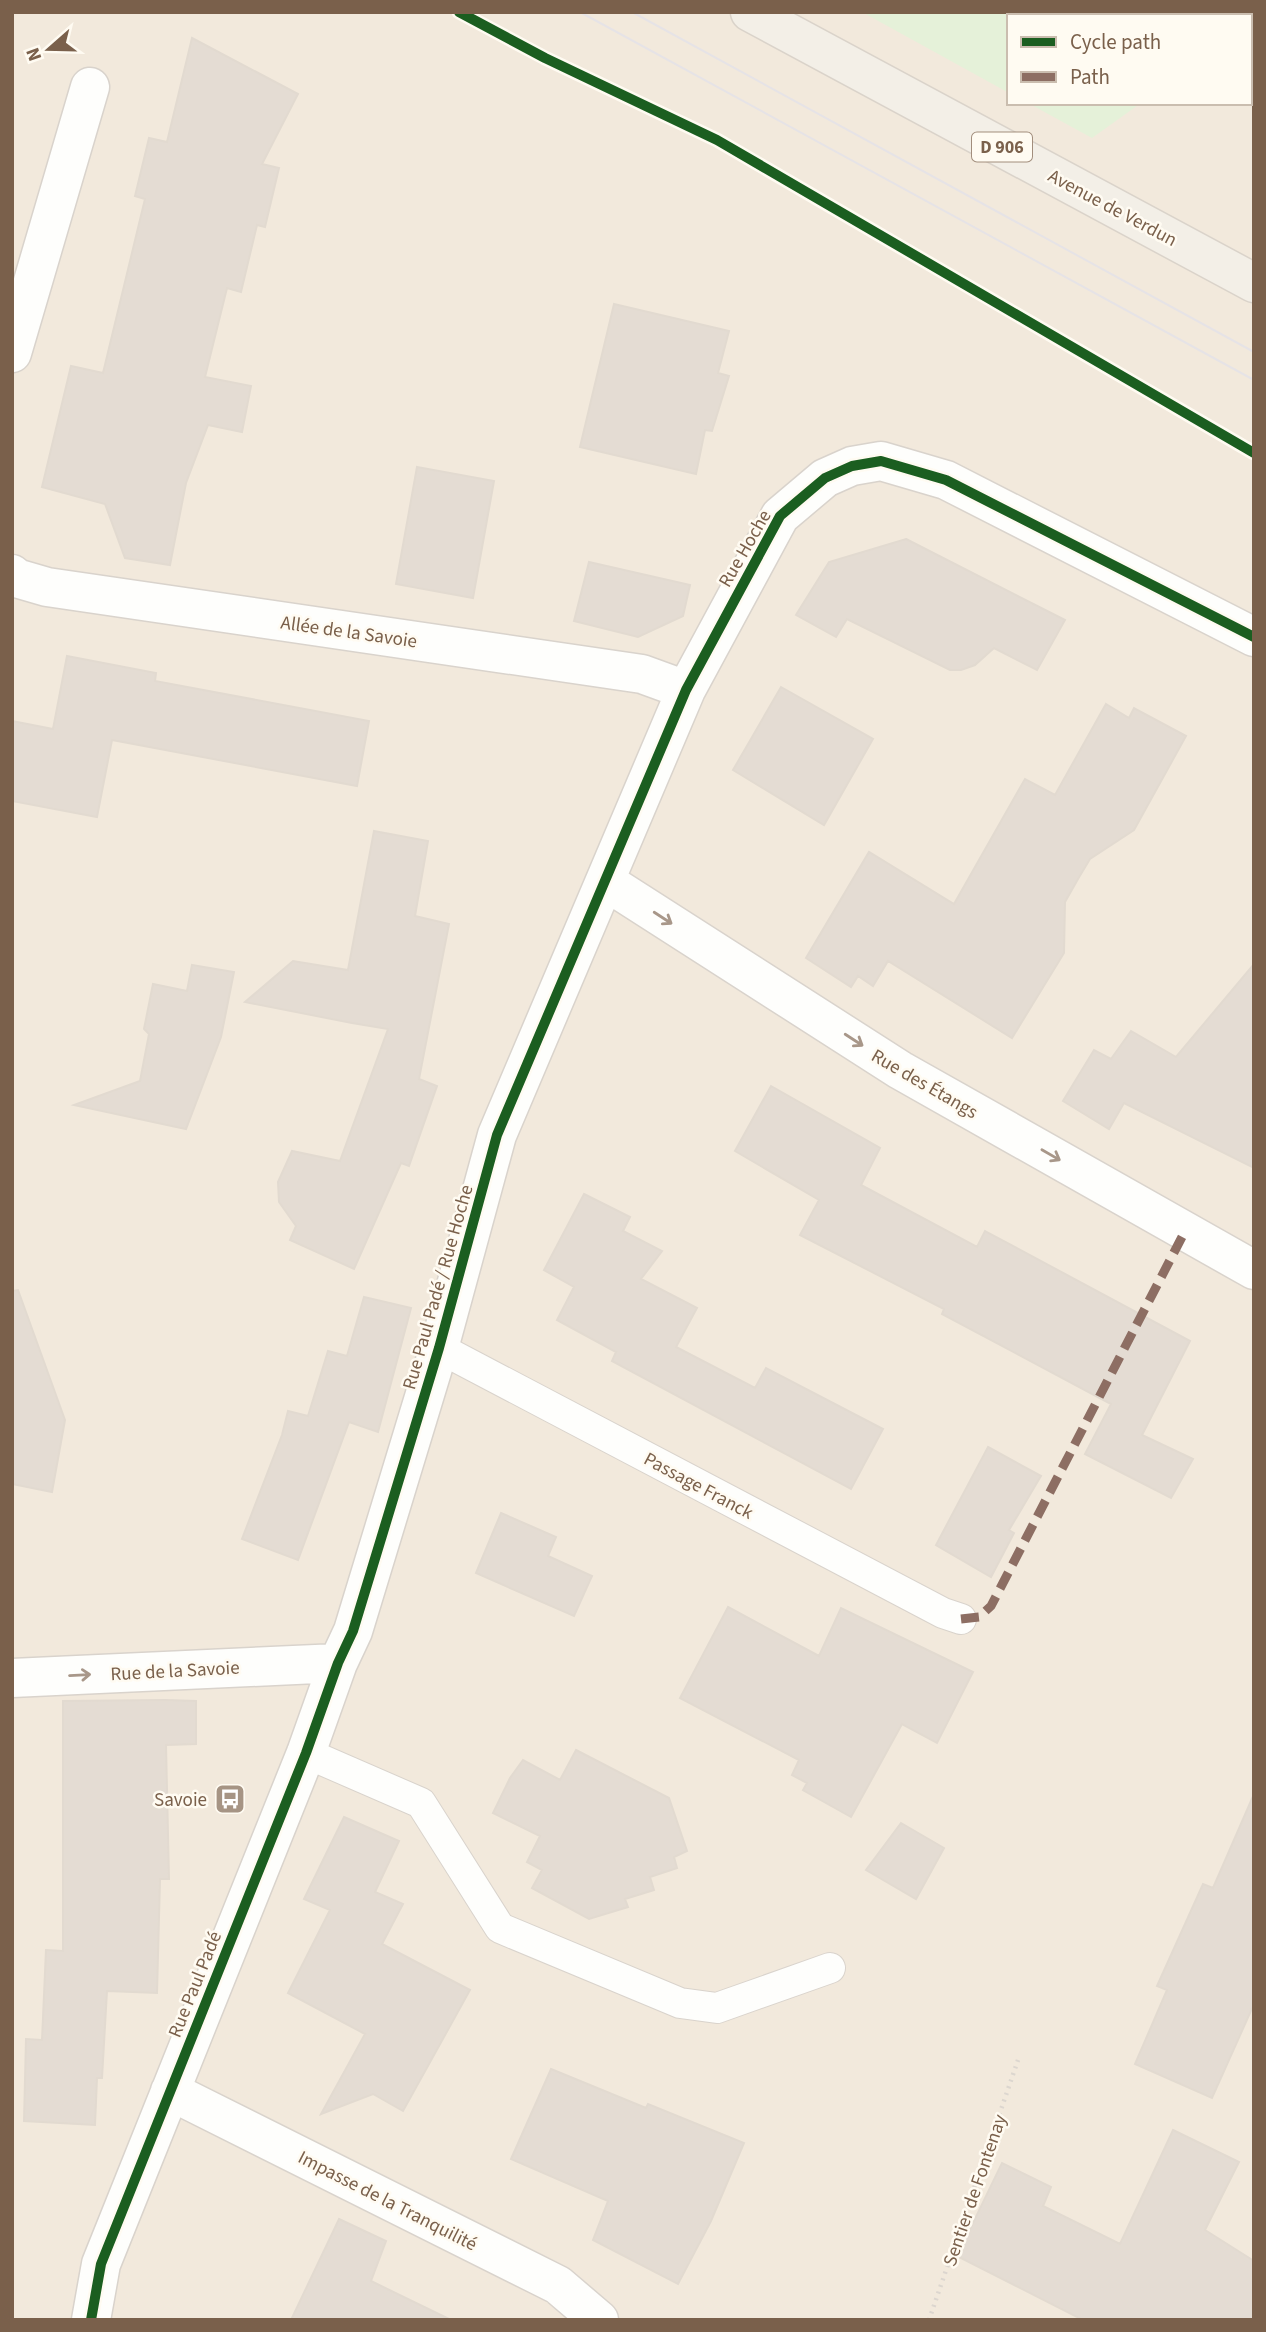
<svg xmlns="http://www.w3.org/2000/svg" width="1266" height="2332" viewBox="0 0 1266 2332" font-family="'Source Sans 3',sans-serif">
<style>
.residential{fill:#f2e9dc;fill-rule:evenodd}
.green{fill:#e5f1d9}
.building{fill:#e4dcd3;stroke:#e2dad0;stroke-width:2}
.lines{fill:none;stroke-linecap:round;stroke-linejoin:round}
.service-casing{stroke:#d9d3cc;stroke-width:32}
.minor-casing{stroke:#d9d3cc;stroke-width:41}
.primary-casing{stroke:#dad3ca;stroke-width:41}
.path{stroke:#dcd6cf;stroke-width:4.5;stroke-dasharray:2 5;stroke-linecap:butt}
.service{stroke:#fefefc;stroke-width:30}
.minor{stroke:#fefefc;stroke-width:38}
.primary{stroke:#f3efe7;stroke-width:38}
.tram{stroke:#e6e3e6;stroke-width:2}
.quiet{stroke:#8d6e63;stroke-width:9;stroke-dasharray:18 9;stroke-linecap:butt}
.cycleway-casing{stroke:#fffbf2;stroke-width:15}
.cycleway{stroke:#1b5e20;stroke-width:10}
.oneway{stroke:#a89789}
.labels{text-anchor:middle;stroke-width:5;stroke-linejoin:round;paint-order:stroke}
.shield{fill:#fffbf2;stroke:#a28e7d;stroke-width:2}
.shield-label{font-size:18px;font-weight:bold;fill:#7a604b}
.street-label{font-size:19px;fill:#7a604b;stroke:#fffbf2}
.poi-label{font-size:19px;fill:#7a604b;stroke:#fffbf2;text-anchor:end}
</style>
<rect width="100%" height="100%" fill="#f9f6ee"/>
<path class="residential" d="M 12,12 L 1254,12 L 1254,2320 L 12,2320 ZM 1009,16 L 1250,16 L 1250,103 L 1009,103 Z"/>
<path class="green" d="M 862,12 L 1096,12 L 1103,16 L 1009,16 L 1009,93 Z
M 1028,103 L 1141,103 L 1092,138 Z"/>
<path class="building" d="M 192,38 L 298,94 L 262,164 L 279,168 L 265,227 L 257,225 L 241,292 L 227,288 L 205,377 L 251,386 L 242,432 L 208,425 L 186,483 L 170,565 L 125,558 L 105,504 L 42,487 L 71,366 L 103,373 L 145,199 L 135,196 L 149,138 L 167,142 Z
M 614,304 L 729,331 L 718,373 L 729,376 L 712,431 L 705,430 L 696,474 L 580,447 Z
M 417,467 L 494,481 L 473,598 L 396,584 Z
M 906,539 L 1065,620 L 1037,670 L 994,648 L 975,665 L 961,670 L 950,670 L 847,619 L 836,637 L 796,615 L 829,562 Z
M 589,562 L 690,585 L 683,616 L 638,637 L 574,621 Z
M 67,656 L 156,673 L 155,681 L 369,721 L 357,786 L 112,740 L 97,817 L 12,801 L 12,721 L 53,729 Z
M 781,687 L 873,739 L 824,825 L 733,770 Z
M 1106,704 L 1129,718 L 1134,708 L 1186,736 L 1134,830 L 1090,859 L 1078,879 L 1065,902 L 1064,953 L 1012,1038 L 888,961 L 873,986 L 858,976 L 851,987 L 806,958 L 869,852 L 954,904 L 1025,779 L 1055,795 Z
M 374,831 L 428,841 L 415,916 L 449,924 L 419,1079 L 437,1086 L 409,1166 L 401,1163 L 354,1269 L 290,1240 L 296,1226 L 279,1202 L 278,1182 L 292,1151 L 340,1161 L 388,1029 L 352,1023 L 245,1002 L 293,961 L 348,970 Z
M 1254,964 L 1254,1168 L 1124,1103 L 1109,1129 L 1063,1101 L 1094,1050 L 1111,1059 L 1131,1031 L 1176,1057 Z
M 192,965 L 234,972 L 221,1037 L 186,1129 L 74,1105 L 140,1081 L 149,1034 L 144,1029 L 153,984 L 187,991 Z
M 771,1086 L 880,1148 L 861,1185 L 977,1247 L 985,1231 L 1190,1341 L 1142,1435 L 1193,1459 L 1171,1498 L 1085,1454 L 1111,1404 L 942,1314 L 944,1309 L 800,1235 L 819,1200 L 735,1151 Z
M 584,1194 L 630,1217 L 623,1231 L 662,1251 L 641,1279 L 697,1308 L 676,1347 L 755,1388 L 766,1368 L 883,1429 L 851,1489 L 612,1361 L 616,1352 L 557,1320 L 574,1287 L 544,1270 Z
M 18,1290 L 65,1420 L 52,1492 L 12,1484 L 12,1291 Z
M 364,1297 L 411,1308 L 378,1432 L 349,1422 L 298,1560 L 242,1539 L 282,1435 L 288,1411 L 308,1416 L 328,1351 L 347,1356 Z
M 988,1447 L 1041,1476 L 1009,1530 L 1014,1533 L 991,1577 L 936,1545 Z
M 501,1513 L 556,1537 L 548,1556 L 592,1576 L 574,1616 L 476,1573 Z
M 728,1607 L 819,1656 L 841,1608 L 973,1672 L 937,1743 L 902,1724 L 851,1817 L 803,1790 L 807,1783 L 792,1775 L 799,1760 L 680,1698 Z
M 165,1700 L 196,1701 L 196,1744 L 166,1745 L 169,1879 L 160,1879 L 157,1993 L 107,1991 L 102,2078 L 97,2078 L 95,2125 L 24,2121 L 26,2039 L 42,2040 L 46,1950 L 63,1951 L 63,1701 Z
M 576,1750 L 669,1798 L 687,1851 L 674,1857 L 677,1868 L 650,1877 L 654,1890 L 625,1899 L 628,1907 L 589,1919 L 532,1888 L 542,1870 L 527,1862 L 540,1836 L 493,1813 L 510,1778 L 523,1760 L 560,1780 Z
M 1254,1794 L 1254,2004 L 1212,2098 L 1135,2064 L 1167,1990 L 1157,1986 L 1203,1884 L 1213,1888 Z
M 344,1817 L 399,1841 L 375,1892 L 403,1904 L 382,1944 L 470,1990 L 403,2111 L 373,2094 L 321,2114 L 365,2034 L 288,1993 L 330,1910 L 304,1899 Z
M 901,1823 L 944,1848 L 916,1899 L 866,1870 Z
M 551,2069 L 646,2108 L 648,2104 L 744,2143 L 711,2221 L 678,2284 L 593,2240 L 608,2201 L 511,2159 Z
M 1173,2130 L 1239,2162 L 1205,2230 L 1254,2261 L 1254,2320 L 1083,2320 L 957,2256 L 1002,2163 L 1051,2187 L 1043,2206 L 1120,2244 Z
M 339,2219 L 386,2241 L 371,2281 L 451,2320 L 291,2320 Z"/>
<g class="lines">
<g class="service-casing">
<path id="service" d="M 439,1348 L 943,1613 L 961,1619
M 306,1753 L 421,1803 L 500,1928 L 680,2003 L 717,2008 L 830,1968"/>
</g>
<g class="minor-casing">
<path id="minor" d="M 12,353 L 90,87
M 12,574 L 16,578 L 47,587 L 642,674 L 686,690
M 605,881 L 900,1070 L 1254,1270
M 12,1678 L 338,1663
M 170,2091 L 558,2285 L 599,2320
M 91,2320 L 101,2264 L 306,1753 L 338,1663 L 353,1631 L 439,1348 L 497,1135 L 686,690 L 780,516 L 825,478 L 852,466 L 881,461 L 946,480 L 1254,637"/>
</g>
<g class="primary-casing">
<path id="primary" d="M 750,12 L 1254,283"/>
</g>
<path class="path" d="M 929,2320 L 1018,2060"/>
<use href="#service" class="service"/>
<use href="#minor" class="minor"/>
<use href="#primary" class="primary"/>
<path class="tram" d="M 580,12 L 1254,380
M 632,12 L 1254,352"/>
<path class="quiet" d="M 961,1619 L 979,1617 L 991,1606 L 1183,1235"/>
<g class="cycleway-casing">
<path id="cycleway" d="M 459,12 L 545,58 L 717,140 L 1254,453
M 91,2320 L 101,2264 L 306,1753 L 338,1663 L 353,1631 L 439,1348 L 497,1135 L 686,690 L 780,516 L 825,478 L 852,466 L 881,461 L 946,480 L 1254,637"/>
</g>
<use href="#cycleway" class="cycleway"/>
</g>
<defs><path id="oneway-shaft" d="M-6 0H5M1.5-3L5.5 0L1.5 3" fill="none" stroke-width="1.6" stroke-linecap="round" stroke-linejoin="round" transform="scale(1.75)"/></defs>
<g class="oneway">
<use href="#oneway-shaft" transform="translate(663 918) rotate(33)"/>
<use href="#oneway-shaft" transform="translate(854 1040) rotate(33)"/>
<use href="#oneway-shaft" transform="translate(1051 1155) rotate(30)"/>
<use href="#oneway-shaft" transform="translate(80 1675) rotate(-3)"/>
</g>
<defs>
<g id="bus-square" transform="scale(1.575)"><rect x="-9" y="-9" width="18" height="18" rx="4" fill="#a69484" stroke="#fffbf2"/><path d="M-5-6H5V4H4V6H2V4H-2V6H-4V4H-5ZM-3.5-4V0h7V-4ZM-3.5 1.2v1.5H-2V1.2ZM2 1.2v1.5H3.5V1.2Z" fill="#fff"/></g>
</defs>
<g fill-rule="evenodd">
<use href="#bus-square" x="230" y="1799"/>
</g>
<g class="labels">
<rect class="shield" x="972" y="132.5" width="60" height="29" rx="5"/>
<g class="shield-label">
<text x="1002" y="153">D 906</text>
</g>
<g class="street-label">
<text transform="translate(1113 207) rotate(28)" y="7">Avenue de Verdun</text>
<text transform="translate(744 548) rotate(-60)" y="7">Rue Hoche</text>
<text transform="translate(349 631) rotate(8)" y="7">Allée de la Savoie</text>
<text transform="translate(925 1083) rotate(30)" y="7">Rue des Étangs</text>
<text transform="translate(437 1287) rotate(-74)" y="7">Rue Paul Padé / Rue Hoche</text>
<text transform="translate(699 1485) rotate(28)" y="7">Passage Franck</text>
<text transform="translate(175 1670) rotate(-3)" y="7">Rue de la Savoie</text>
<text transform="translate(194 1984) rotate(-68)" y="7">Rue Paul Padé</text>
<text transform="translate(974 2190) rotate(-71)" y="7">Sentier de Fontenay</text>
<text transform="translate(388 2200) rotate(27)" y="7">Impasse de la Tranquilité</text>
</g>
<g class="poi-label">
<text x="207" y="1806">Savoie</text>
</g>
</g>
<rect width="1266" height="2332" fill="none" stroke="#7a604b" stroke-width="28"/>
<rect x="1007" y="14" width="245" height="91" fill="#fffbf2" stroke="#cabdaf" stroke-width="2"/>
<rect x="1021" y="37" width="35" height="10" fill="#1b5e20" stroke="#cabdaf" stroke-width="2"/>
<text x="1070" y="49" font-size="21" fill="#7a604b">Cycle path</text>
<rect x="1021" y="72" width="35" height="10" fill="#8d6e63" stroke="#cabdaf" stroke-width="2"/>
<text x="1070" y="84" font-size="21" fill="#7a604b">Path</text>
<g transform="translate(49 49) rotate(250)" stroke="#fffbf2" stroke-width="5" paint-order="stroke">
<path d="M0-5L12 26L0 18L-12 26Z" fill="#7a604b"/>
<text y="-10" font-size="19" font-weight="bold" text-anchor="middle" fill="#7a604b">N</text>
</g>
</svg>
